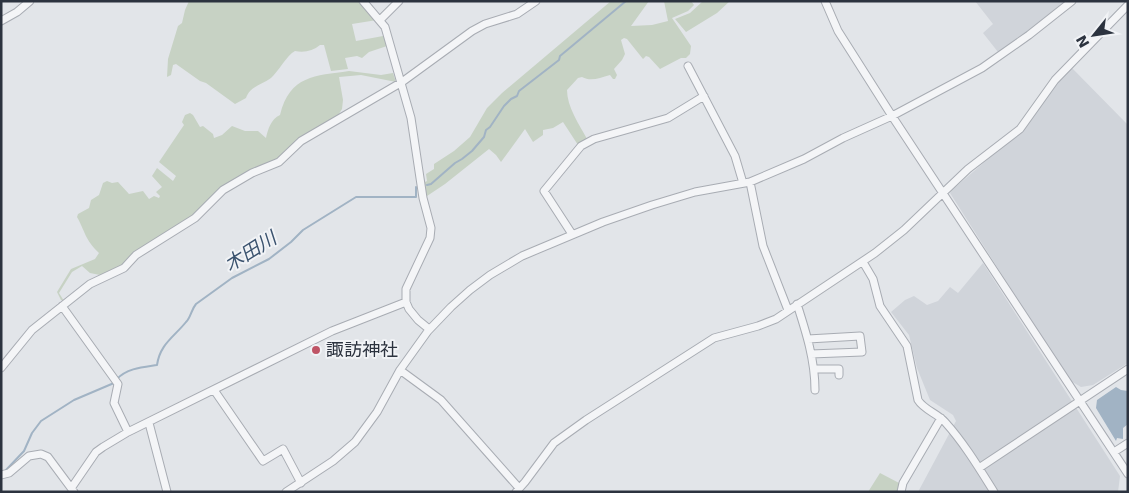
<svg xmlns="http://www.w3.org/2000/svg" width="1129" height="493" viewBox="0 0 1129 493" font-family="'DejaVu Sans','Noto Sans JP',sans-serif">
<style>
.built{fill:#d0d4da}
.green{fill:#c7d2c4}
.water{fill:#a1b3c4}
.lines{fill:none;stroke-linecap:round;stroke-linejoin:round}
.stream{stroke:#a1b3c4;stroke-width:2}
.minor-casing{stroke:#a8acb3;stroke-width:9}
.minor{stroke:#f4f5f7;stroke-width:7}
.poi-dot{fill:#bf5566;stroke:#f1f3f6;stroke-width:2}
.labels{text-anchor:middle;stroke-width:4;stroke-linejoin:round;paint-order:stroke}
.poi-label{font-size:18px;fill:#2c333f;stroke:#f1f3f6;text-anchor:start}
.water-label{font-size:19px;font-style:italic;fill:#3a526e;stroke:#f1f3f6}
</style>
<rect width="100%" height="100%" fill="#e2e5e9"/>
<path class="built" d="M 975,1 L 1065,1 L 1013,43 L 998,52 L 983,33 L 993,24 Z
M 1071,67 L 1128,125 L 1128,363 L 1093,385 L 1081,387 L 1069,380 L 950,193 L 952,190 L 1002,147 L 1018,136 L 1060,79 Z
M 983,263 L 1120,476 L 1118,492 L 918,492 L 956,421 L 953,415 L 930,400 L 917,368 L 909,335 L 891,312 L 905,300 L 914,296 L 927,305 L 938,301 L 950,287 L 958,293 Z"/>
<path class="green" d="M 189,1 L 360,1 L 377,20 L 352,24 L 356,41 L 383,36 L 387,39 L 387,46 L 369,52 L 362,58 L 357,56 L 345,58 L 348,69 L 331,71 L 324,45 L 320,45 C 313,51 304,53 295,51 C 287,55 278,72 271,78 C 262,85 250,86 246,98 L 235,104 L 206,83 L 200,81 L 176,64 L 173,65 L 171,75 L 167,77 L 168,59 L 178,26 L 182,23 L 185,10 Z
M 611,1 L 649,1 L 631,26 L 652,25 L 668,21 L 664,1 L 691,1 L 694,5 L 688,11 L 672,18 L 691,46 L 690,54 L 686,58 L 681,58 L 660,69 L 649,57 L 646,56 L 643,59 L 627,39 L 624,38 L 621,40 L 625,54 L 622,60 L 614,69 L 617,75 L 615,79 L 613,79 L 610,75 C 599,78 591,82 582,77 L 578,78 L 567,90 C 567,107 579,124 587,139 L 578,145 L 563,122 L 553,128 L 543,130 L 543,135 L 533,142 L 525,129 L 501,162 L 496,155 L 489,149 L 445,184 L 427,196 L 423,183 L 427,181 L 426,174 L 434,169 L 434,164 L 454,151 L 470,137 L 487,108 L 502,93 Z
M 703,1 L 730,1 L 717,13 L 686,32 L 675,19 L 690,13 Z
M 349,71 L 381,75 L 393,73 L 396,82 L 361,75 L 339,77 L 343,100 L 342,109 L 337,117 L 303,137 L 285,159 L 285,162 L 260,172 L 240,183 L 225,192 L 191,224 L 125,264 L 100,275 L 90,273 L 82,266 L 72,272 L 59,293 L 64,301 L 61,300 L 57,292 L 71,269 L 95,259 L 99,253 C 85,240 85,231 77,217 L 78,214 L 89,208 L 91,200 L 99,195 L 103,183 L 107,181 L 112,183 L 118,182 L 129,194 L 143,191 L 149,199 L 154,196 L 159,198 L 160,196 L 156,192 L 162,187 L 152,176 L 157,168 L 173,181 L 176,176 L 159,162 L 184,125 L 182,122 L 185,115 L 190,113 L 193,115 L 200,127 L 203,126 L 213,134 L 214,138 L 222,135 L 232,126 L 245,131 L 258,131 L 266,138 C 268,129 271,119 280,115 C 290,75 315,76 349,71 Z
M 880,473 L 901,484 L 899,492 L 868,492 Z"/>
<path class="water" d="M 1116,387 L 1121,390 L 1128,391 L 1128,424 L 1123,428 L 1123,439 L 1117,438 L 1116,441 L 1099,413 L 1096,408 L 1097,400 Z"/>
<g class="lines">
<path class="stream" d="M 427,185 L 431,184 L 455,163 L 462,159 L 472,151 L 484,137 L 486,130 L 490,127 L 504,106 L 511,99 L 517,96 L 519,91 L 559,60 L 560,56 L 626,1
M 117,379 C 127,368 144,367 157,365 C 160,344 174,337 186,322 C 191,317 191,310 196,304 L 232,278 L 269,259 L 291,242 L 303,230 L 356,197 L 416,197 L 416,187
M 6,470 L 24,451 L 32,433 L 41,421 L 74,400 L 114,383"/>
<g class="minor-casing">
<path id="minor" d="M 363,1 L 385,27 L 411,118 L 423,198 L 431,228 L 430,238 L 406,289 L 406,302 L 409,309 L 418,320 L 429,329
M 825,1 L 838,31 L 892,116 L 1128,474
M 380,20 L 399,1
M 1,21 L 17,12 L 30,1
M 688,66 L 735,156 L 743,183
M 750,182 L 763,246 L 788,310
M 572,234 L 544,191 L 581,146 L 594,139 L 668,118 L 704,96
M 863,262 L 873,279 L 880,306 L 907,346 L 918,400 C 924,410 937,413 945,422 C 964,443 979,468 994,492
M 797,304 C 806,332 815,360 815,390
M 62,306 L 118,384 L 114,403 L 128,432
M 808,339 L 860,336 L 862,352 L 811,354
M 1,368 L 32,330 L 90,284 L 124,268 L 136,255 L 195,218 L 223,190 L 252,173 L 279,162 L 301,141 L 402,82 L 472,31 L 485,24 L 517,14 L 536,1
M 814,369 L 839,369 L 839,375
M 400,370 L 441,400 L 519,488
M 214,390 L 263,461 L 283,449 L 301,483
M 149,423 L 167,492
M 1114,452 L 1128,443
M 979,468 L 1128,369
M 1,475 L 9,473 L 29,456 L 41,454 L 48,457 L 74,492
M 72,487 L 96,452 L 103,447 L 128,432 L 332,331 L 406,302
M 286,492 L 333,461 L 355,442 L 377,412 L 400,370 L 428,331 L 451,307 L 470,290 L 490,275 L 522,256 L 603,222 L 652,205 L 695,192 L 750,182 L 804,159 L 843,138 L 892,116 L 982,68 L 1029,35 L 1072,1
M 516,492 L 525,482 L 554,443 L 586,420 L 714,338 L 758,326 L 776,319 L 875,253 L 904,230 L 968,169 L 1020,129 L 1055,80 L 1128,5
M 901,492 L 903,483 L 941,418"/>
</g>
<use href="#minor" class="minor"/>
</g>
<circle class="poi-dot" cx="316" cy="350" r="5"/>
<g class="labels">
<g class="poi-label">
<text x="326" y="356">諏訪神社</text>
</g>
<g class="water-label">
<text transform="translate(250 251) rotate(-32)" y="7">木田川</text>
</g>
</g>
<rect width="1129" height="493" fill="none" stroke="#2c333f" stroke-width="5"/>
<g transform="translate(1094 35) rotate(240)" stroke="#f1f3f6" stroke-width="4" paint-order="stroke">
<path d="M0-4L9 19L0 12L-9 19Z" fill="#2c333f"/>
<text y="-8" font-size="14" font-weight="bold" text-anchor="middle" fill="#2c333f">N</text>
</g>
</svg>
